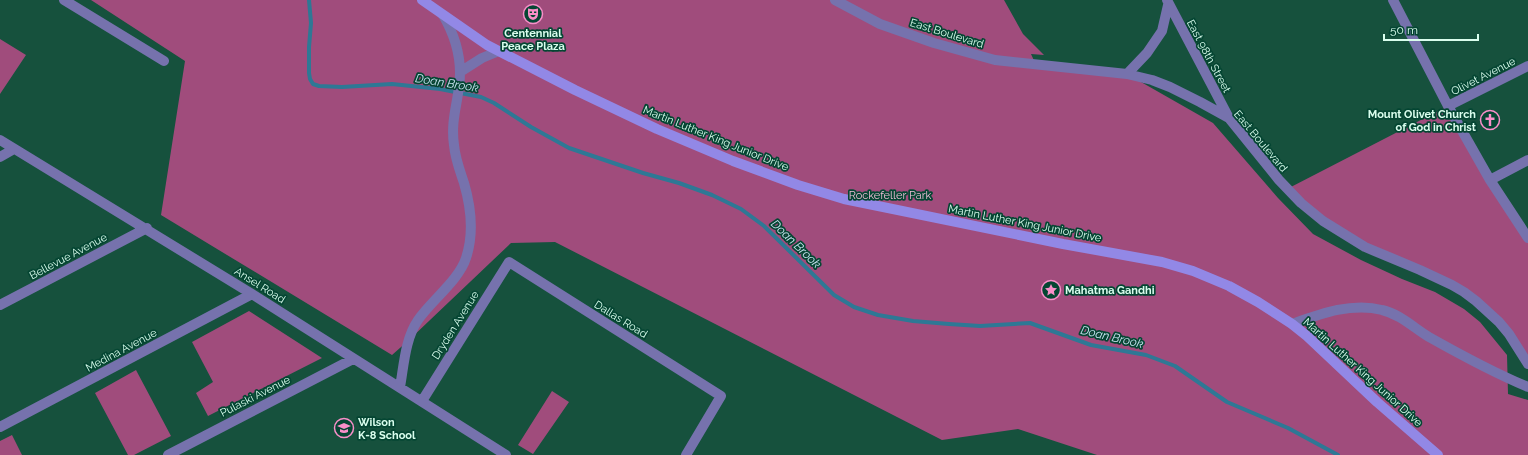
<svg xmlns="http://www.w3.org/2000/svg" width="1528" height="455" viewBox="0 0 1528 455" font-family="Raleway,sans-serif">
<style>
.green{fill:#a04c7c}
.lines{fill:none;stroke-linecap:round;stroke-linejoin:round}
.stream{stroke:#2e7895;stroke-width:4}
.street{stroke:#7672ad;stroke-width:10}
.secondary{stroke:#9288e6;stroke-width:10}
.labels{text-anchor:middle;stroke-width:3.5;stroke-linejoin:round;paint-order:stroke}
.poi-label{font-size:11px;font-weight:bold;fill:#dafeee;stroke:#054633;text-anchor:start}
.street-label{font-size:11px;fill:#dafeee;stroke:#054633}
.park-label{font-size:11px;fill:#f1bdd7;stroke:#054633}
.water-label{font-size:12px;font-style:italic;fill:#c9e4f1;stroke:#054633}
</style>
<rect width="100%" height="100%" fill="#16513d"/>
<path class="green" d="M 91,0 L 1004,0 L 1023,34 L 1044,55 L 1031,54 L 1036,65 L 1127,74 L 1213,123 L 1278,198 L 1313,234 L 1361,260 L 1402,279 L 1435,292 L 1464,309 L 1480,322 L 1507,355 L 1508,394 L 1528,400 L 1528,455 L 1097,455 L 1018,429 L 942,440 L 555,242 L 511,243 L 409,340 L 392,355 L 161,215 L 185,61 Z
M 0,39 L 26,55 L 0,94 Z
M 1448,106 L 1528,238 L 1528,364 L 1476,301 L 1365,247 L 1287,189 Z
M 249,311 L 322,358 L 208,416 L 196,393 L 213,382 L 192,342 Z
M 136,370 L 171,436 L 134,455 L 128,455 L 95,393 Z
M 552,391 L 569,402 L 533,454 L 518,445 Z
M 12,435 L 22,455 L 0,455 L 0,441 Z"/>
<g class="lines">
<path class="stream" d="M 309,0 L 311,23 L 309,47 L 309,73 L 310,79 L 313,84 L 319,86 L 342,87 L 392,84 L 440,89 L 481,97 L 494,103 L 531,127 L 569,148 L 643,173 L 679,183 L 712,195 L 741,209 L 764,226 L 834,295 L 854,307 L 878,315 L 913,321 L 949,324 L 980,326 L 1030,323 L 1091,345 L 1146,355 L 1175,366 L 1227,402 L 1288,428 L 1338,455"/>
<path class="street" d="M 64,0 L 164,61
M 835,0 L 880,24 L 934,43 L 995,60 L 1127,74 L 1152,80 L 1170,87 L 1200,102 L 1229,118 L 1279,180 L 1301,203 L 1323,221 L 1365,247 L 1420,270 L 1452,285 L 1464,292 L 1476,301 L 1499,322 L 1509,334 L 1528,364
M 1167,0 L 1229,118
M 1393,0 L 1448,106 L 1490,180 L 1528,238
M 460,72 L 482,58 L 499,51
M 1127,74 L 1147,53 L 1162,31 L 1168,5
M 1448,106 L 1528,66
M 0,140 L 252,294 L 506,455
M 0,157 L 14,149
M 1490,180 L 1528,160
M 0,305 L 147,228
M 1292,324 C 1320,314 1352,302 1382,310 C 1400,314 1414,328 1429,337 C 1461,355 1494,373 1528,387
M 400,387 C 404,365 405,339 418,320 C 431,301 459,280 466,258 C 474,234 471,207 464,183 C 460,171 455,158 454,145 C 450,118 460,98 460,73 C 460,53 453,32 443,15
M 422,401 L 509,262 L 721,396 L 686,455
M 0,427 L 252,294
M 168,455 L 353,359"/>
<path class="secondary" d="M 422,0 L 487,45 L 575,90 L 657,129 L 733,161 L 798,185 L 844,199 L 1063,244 L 1162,262 L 1193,271 L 1229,286 L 1258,302 L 1292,324 L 1307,336 L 1377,402 L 1438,455"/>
</g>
<defs>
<g id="theatre-ring" transform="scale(1)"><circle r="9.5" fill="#054633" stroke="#f98fc9" stroke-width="1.5"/><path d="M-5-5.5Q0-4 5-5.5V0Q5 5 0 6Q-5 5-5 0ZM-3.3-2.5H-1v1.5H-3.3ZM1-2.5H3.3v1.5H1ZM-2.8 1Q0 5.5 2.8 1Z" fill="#f98fc9"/></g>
<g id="church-ring" transform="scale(1)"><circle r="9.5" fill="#054633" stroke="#f98fc9" stroke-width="1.5"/><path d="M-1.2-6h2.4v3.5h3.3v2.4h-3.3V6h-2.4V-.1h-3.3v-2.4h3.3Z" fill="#f98fc9"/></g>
<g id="sight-ring" transform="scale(1)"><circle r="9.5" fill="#054633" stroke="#f98fc9" stroke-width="1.5"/><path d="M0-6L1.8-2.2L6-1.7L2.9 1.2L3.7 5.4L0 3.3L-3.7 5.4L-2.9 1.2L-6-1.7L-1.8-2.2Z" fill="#f98fc9"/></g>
<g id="school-ring" transform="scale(1)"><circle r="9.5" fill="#054633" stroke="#f98fc9" stroke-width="1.5"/><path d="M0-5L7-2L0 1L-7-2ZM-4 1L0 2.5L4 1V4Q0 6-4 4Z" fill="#f98fc9"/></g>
</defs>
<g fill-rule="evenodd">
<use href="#theatre-ring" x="533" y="14"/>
<use href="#church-ring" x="1490" y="120"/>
<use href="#sight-ring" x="1051" y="290"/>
<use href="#school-ring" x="344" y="428"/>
</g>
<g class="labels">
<g class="poi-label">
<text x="533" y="37" text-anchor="middle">Centennial<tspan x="533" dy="13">Peace Plaza</tspan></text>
<text x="1476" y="118" text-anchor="end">Mount Olivet Church<tspan x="1476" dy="13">of God in Christ</tspan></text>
<text x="1065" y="294">Mahatma Gandhi</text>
<text x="358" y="426">Wilson<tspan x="358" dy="13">K-8 School</tspan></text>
</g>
<g class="street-label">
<text transform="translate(947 33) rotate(17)" y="4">East Boulevard</text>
<text transform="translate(1209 56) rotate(62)" y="4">East 98th Street</text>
<text transform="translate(1483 76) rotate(-27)" y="4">Olivet Avenue</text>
<text transform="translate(716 138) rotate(22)" y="4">Martin Luther King Junior Drive</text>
<text transform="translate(1261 141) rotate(50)" y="4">East Boulevard</text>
<text transform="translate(1025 223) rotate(11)" y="4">Martin Luther King Junior Drive</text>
<text transform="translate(68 256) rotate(-28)" y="4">Bellevue Avenue</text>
<text transform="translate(260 285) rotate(32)" y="4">Ansel Road</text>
<text transform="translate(621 319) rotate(32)" y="4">Dallas Road</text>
<text transform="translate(455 325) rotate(-58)" y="4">Dryden Avenue</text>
<text transform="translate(121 350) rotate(-28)" y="4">Medina Avenue</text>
<text transform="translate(1363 372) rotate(42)" y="4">Martin Luther King Junior Drive</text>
<text transform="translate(255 396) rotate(-27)" y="4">Pulaski Avenue</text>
</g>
<g class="park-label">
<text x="890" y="199">Rockefeller Park</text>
</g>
<g class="water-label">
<text transform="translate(447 83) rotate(9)" y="4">Doan Brook</text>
<text transform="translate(796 244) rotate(44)" y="4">Doan Brook</text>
<text transform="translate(1112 337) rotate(13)" y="4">Doan Brook</text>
</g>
</g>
<path d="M1384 34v6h94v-6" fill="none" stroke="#dafeee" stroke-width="2"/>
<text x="1390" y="34" font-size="12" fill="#dafeee" stroke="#054633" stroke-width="3" paint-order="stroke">50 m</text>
</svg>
